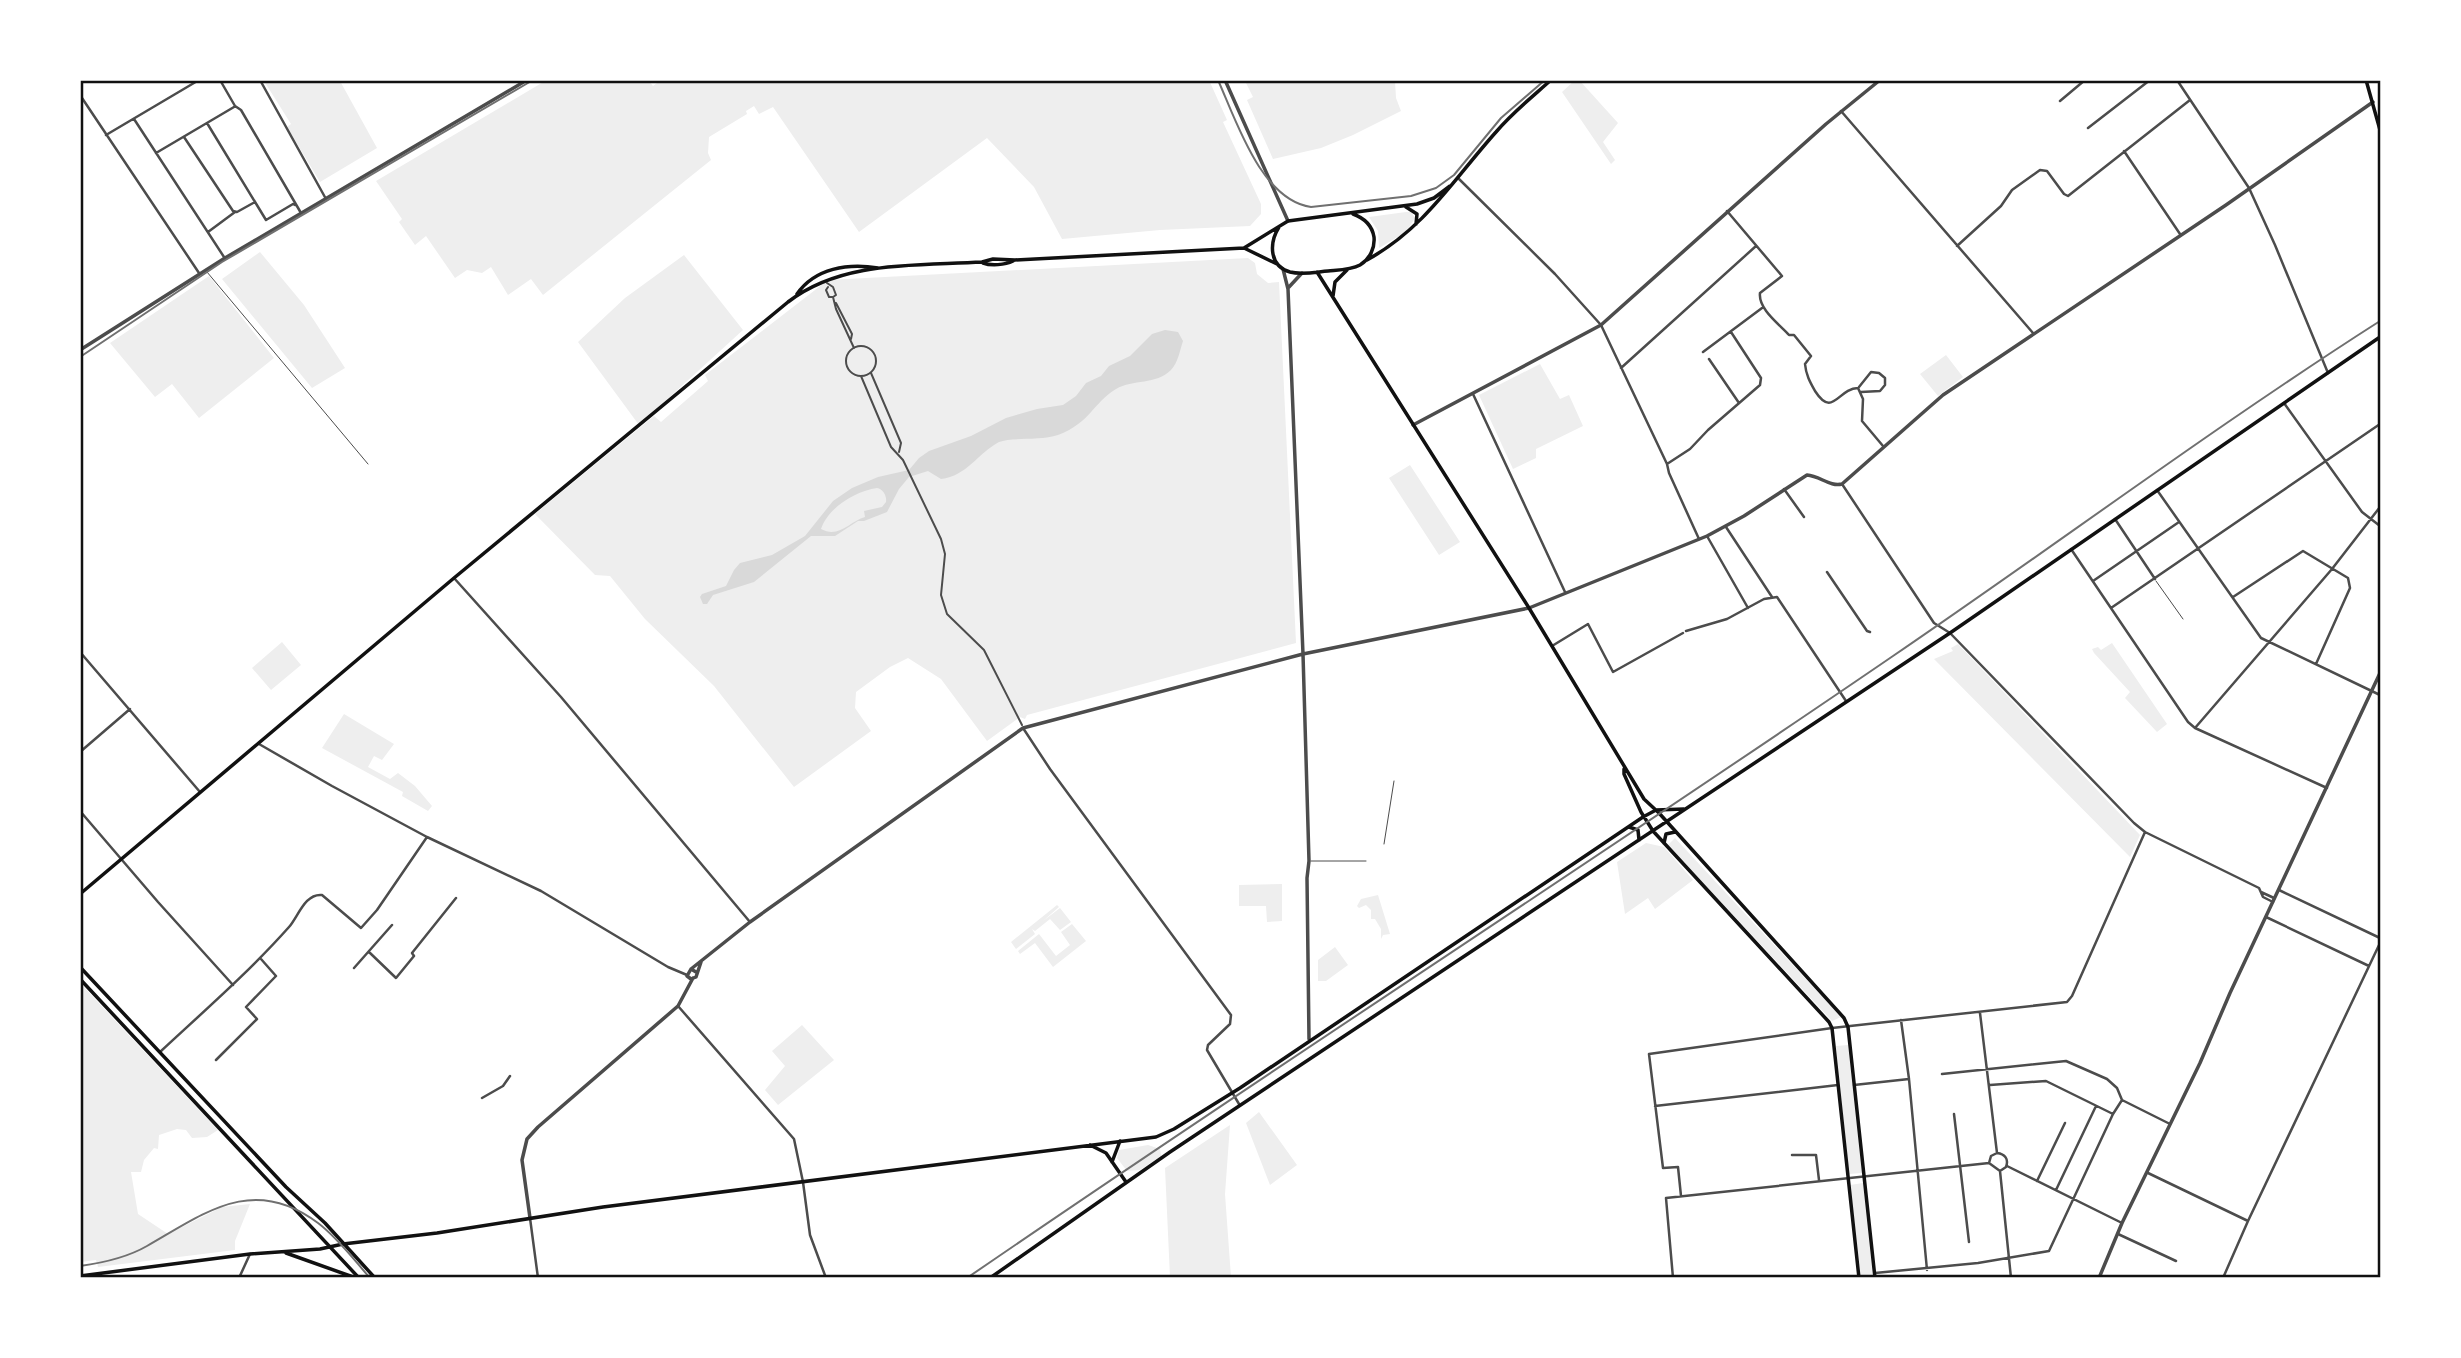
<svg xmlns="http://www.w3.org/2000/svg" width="2461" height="1358" viewBox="0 0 2461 1358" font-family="'IBM Plex Sans',sans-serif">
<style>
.green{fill:#eee}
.water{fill:#d9d9d9;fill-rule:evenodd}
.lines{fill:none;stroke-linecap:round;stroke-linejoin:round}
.service{stroke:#4c4c4c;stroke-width:1}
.pedestrian{stroke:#4c4c4c;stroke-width:2}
.minor{stroke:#4c4c4c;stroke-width:2.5}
.tertiary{stroke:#4c4c4c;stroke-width:3.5}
.secondary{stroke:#111;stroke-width:3.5}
.tram{stroke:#707070;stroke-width:2}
.neatline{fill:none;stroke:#111;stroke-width:2.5}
</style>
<rect width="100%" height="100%" fill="#fff"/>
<path class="green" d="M 661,80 L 1209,80 L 1227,120 L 1223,122 L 1261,204 L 1261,214 L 1250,226 L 1160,230 L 1062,239 L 1034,187 L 987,138 L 859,232 L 773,107 L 759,114 L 754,106 L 746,111 L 747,114 L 709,137 L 708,153 L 711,160 L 543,295 L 531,279 L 508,295 L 491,267 L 482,273 L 467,270 L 455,278 L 426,236 L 415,245 L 399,222 L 402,219 L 376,181 L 545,81 L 649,81 L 653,86 Z
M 1575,80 L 1580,81 L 1618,123 L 1603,142 L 1615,160 L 1611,164 L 1562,92 Z
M 264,81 L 340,81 L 377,148 L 320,182 L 287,127 L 291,124 Z
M 1245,81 L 1395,81 L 1396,98 L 1401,111 L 1353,135 L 1321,148 L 1273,159 L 1247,100 L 1253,97 Z
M 1406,212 L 1411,212 L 1415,218 L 1406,232 L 1379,248 L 1378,231 L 1369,217 Z
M 260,252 L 304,305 L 345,368 L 312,388 L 222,279 Z
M 684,255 L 743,330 L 639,425 L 578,342 L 625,298 Z
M 1248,258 L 1255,263 L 1257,274 L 1268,283 L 1279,282 L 1296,643 L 1027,715 L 1025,719 L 1020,717 L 987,741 L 941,679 L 908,658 L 890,667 L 856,692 L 855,708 L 871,731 L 794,787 L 714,686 L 645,619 L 610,576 L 595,575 L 535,514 L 654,416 L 661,422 L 708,381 L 705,375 L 828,280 Z
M 209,276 L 274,358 L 199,418 L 172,384 L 155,397 L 110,343 Z
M 1946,355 L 1963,377 L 1938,396 L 1920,374 Z
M 1540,364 L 1560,399 L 1569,395 L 1583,426 L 1536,449 L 1536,458 L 1513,469 L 1479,395 Z
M 1410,465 L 1460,542 L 1439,555 L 1389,478 Z
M 282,642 L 301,665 L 271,690 L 252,668 Z
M 2112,643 L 2167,724 L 2157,732 L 2125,698 L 2130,692 L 2094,653 L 2092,649 L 2098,647 L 2101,650 Z
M 1958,644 L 2140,835 L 2130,857 L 1934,659 L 1953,651 L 1951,648 Z
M 344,714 L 394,744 L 382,760 L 374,756 L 368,767 L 390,779 L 398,773 L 415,786 L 432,806 L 428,811 L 402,796 L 403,792 L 322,748 Z
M 1675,838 L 1841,1017 L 1832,1021 L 1668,845 Z
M 1646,843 L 1664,847 L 1693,880 L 1655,909 L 1648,898 L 1625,914 L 1617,862 Z
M 1282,884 L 1282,921 L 1267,922 L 1266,906 L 1239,906 L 1239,885 Z
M 1378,895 L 1390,934 L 1383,935 L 1381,939 L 1381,929 L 1375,919 L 1371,919 L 1371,910 L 1366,905 L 1359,908 L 1357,906 L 1361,899 Z
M 1057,905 L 1059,907 L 1043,921 L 1060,908 L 1071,922 L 1060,930 L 1050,919 L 1035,931 L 1032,929 L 1035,934 L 1016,949 L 1011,942 Z
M 1072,924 L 1086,941 L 1053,967 L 1035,943 L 1020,954 L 1018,951 L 1039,934 L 1056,956 L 1070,945 L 1061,932 Z
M 1335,947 L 1348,965 L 1326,981 L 1318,981 L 1318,960 Z
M 81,984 L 218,1130 L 207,1137 L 192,1138 L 186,1130 L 177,1129 L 159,1135 L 158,1149 L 154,1148 L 144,1160 L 141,1172 L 131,1172 L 138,1214 L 168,1234 L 222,1207 L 250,1204 L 235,1241 L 235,1250 L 98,1267 L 96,1260 L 81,1262 Z
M 802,1025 L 834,1060 L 778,1105 L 765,1090 L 785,1066 L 772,1051 Z
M 1848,1045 L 1862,1173 L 1849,1174 L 1836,1046 Z
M 1259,1112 L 1297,1165 L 1270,1185 L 1246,1123 Z
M 1230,1125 L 1225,1194 L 1231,1277 L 1170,1277 L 1165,1168 Z
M 1148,1145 L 1160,1149 L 1161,1156 L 1140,1170 L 1127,1171 L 1117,1158 L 1119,1150 Z
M 1863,1183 L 1873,1277 L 1861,1277 L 1850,1185 Z"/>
<path class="water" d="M 1165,330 L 1178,332 L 1183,341 C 1180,350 1178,363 1171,370 C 1156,385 1133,379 1116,389 C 1092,404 1090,423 1058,435 C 1040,441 1012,437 999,442 C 978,453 967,476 941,479 L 928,471 L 909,477 L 899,489 L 887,512 L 864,521 L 858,521 L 835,536 L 811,536 L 754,582 L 713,595 L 707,604 L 703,604 L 700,597 L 702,594 L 726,586 L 734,570 L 740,563 L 772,555 L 805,536 L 833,501 L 852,488 L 878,477 L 909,470 L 919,458 L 929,451 L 971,436 L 1006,418 L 1037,409 L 1063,405 L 1076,396 L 1086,383 L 1101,376 L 1109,366 L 1130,356 L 1152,334 ZM 877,488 C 883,489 887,496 886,502 L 882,507 L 864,511 L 865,517 C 850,521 839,539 821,529 C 828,508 855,491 877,488 Z"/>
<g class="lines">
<path class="service" d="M 207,272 L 368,464
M 2156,581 L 2183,619
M 1384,844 L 1394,781
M 1311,861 L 1366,861"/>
<path class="pedestrian" d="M 827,283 L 833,287 L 836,295 L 833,297 L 836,309 L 854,348
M 828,287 L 826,290 L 829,297 L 833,297
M 836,303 L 852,334 L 851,339
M846 361a15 15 0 1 1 30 0a15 15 0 1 1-30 0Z
M 871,373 L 901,443 L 899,452
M 861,376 L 891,447 L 903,460 L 941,539 L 945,554 L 941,595 L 947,614 L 984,650 L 1022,725"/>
<path class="minor" d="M 220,80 L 235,106 L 241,110 L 301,213
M 260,80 L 326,199
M 2177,80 L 2249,188 L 2275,245 L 2328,373
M 80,95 L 199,273
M 2060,101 L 2085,80
M 1841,111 L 2033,333
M 134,119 L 224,257
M 207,123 L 266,220 L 293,204 L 295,205
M 2088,128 L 2150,80
M 106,135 L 199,80
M 184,137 L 233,211 L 237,212 L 255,202
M 2124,151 L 2180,234
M 156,153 L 234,107
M 1458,178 L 1555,274 L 1601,325 L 1667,464 L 1669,473 L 1699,539
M 1727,211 L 1782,276 L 1760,293 C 1758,309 1779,324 1789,335 L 1794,335 L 1811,356 L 1805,364 C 1806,375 1810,382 1815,391 C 1833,419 1838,388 1858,388 L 1863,399 L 1862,421 L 1883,446
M 208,232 L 235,212
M 1957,246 L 2001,206 L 2012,190 L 2040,170 L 2047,171 L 2064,194 L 2068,196 L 2190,100
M 1703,352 L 1762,308
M 1709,359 L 1739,403
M 1621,368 L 1756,246
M 1859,387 L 1871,372 L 1879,373 L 1885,378 L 1885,385 L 1880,391 L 1861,392
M 1473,394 L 1565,592
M 2284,403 L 2362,512 L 2380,526
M 1667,464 L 1690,449 L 1708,430 L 1760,385 L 1761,378 L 1731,332
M 1842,484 L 1934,623 L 1950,633 L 2134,823 L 2145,832 L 2259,888 L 2263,897 L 2273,902
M 1784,489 L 1804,517
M 2157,490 L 2261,638 L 2380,695
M 2115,519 L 2155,579
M 1726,527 L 1772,597
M 1707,536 L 1748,608
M 2071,549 L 2188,722 L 2195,728 L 2327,788
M 1827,572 L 1867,631 L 1870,632
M 454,578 L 561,697 L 750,922
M 2093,581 L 2179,522
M 2233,597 L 2303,551 L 2348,578 L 2350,588 L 2316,664
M 2111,608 L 2380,424
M 1686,631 L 1727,619 L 1764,599 L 1777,597 L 1846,701
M 1552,646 L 1588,624 L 1613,672 L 1683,633
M 80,652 L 200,792
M 1023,728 L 1050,769 L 1231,1015 L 1230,1024 L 1208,1045 L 1207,1050 L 1239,1104
M 2195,728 L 2332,569 L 2380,507
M 259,744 L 332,786 L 427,837 L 541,891 L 668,967 L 687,975
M 80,752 L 130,709
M 80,811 L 158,902 L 233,985
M 2279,890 L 2380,938
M 2261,892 L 2274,898
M 2266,917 L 2369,966
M 369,952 L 396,978 L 414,956 L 412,953 L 456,898
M 354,968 L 392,925
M 678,1006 L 794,1139 L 803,1182 L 810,1235 L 826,1278
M 1980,1013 L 1997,1153
M 1901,1020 L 1909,1079 L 1927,1270
M 160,1052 C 204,1011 249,972 289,927 C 298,917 305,893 322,895 L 361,928 L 377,910 L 427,837
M 216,1060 L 257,1019 L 246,1007 L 276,976 L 261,959
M 1942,1074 L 2066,1061 L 2107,1079 L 2117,1088 L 2122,1100 L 2170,1124
M 1854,1085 L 1909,1079
M 1990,1085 L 2046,1081 L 2113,1114
M 482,1098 L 503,1086 L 510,1076
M 1655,1106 L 1838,1085
M 1954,1114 L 1969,1242
M 1792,1155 L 1816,1155 L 1819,1180
M 2007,1166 L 2122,1223
M 2000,1171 L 2011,1278
M 2148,1173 L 2248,1221
M 2037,1181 L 2065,1123
M 2056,1190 L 2096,1106
M 1681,1196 L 1678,1167 L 1663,1168 L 1649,1054 L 1832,1028 L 2067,1002 L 2072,996 L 2145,832
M 530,1218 L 538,1278
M 2118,1234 L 2176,1261
M 1875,1273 L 1978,1263 L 2049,1251 L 2113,1114 L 2122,1100
M 239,1278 L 250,1254
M 1673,1278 L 1666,1198 L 1989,1163 L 2000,1171 L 2006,1167 C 2009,1159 2005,1154 1997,1153 L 1991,1156 L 1989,1163
M 2223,1278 L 2248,1221 L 2380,943"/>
<path class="tertiary" d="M 1225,80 L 1288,221
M 1283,269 L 1288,289 L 1303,654 L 1309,861 L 1307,878 L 1309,1039
M 1289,287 L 1302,273
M 80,350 L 225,258 L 527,80
M 1413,425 L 1601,325 L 1826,124 L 1880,80
M 691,969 L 750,922 L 1023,728 L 1303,654 L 1529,608 L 1707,536 L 1744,516 L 1807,475 C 1820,476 1830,487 1842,484 L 1943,395 L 2226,205 L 2373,102
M 696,972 L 691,969 L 687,976 L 691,979 L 696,977 L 701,962
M 530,1218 L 522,1160 L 527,1139 L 538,1127 L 678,1006 L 693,978
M 2099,1278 L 2122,1223 L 2200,1063 L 2230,993 L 2380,673"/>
<path class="secondary" d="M 2366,80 L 2380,130
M 1406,207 L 1417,214 L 1416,224
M 1279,227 C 1269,243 1269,266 1290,272 C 1302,275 1316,272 1328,271 C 1339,270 1351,270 1360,265 C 1370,259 1375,248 1374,237 C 1372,225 1364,218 1353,214
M 1244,248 L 1277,264
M 1367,260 C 1425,228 1453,180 1496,132 C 1512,113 1532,97 1551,80
M 983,263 C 991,266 1005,265 1013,261
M 1317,272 L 1529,608 L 1644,799 L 1659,813 L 1844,1018 L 1848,1027 L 1875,1278
M 797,294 C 815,268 848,263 878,268
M 1333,296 L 1335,282 L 1347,270
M 1624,769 L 1624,774 L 1641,812 L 1653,831 L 1829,1022 L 1832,1028 L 1859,1278
M 1629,827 L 1638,830 L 1639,840
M 1664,843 L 1666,834 L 1675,832
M 80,894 L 454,578 L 788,302 C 842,260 917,266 982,262 L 993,259 L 1015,260 L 1244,248 L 1288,221 L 1417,204 L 1434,198 L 1450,186
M 80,967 L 286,1187 L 325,1223 L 375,1278
M 80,979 L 359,1278
M 1090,1145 L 1106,1153 L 1126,1182
M 1112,1162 L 1120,1141
M 286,1253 L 356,1278
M 80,1276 L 250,1254 L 320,1249 L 343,1244 L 437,1233 L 603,1207 L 1156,1137 L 1174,1129 L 1240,1088 L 1643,817 L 1656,810 L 1684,809
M 990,1278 L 1170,1152 L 1950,633 L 2380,337"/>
<path class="tram" d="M 1218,80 C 1236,120 1261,200 1311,207 L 1411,196 L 1436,188 L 1454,175 L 1501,118 L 1545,80
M 80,357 L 222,262 L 533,80
M 80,1266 C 102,1263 128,1257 147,1246 C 205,1213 253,1174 318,1223 C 338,1238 354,1260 370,1278
M 967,1278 C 1274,1067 1586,866 1893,656 C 2056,545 2214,427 2380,321"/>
</g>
<rect width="2461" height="1358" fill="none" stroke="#ffffff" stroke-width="164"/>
<rect x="82" y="82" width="2297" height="1194" class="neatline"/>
</svg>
